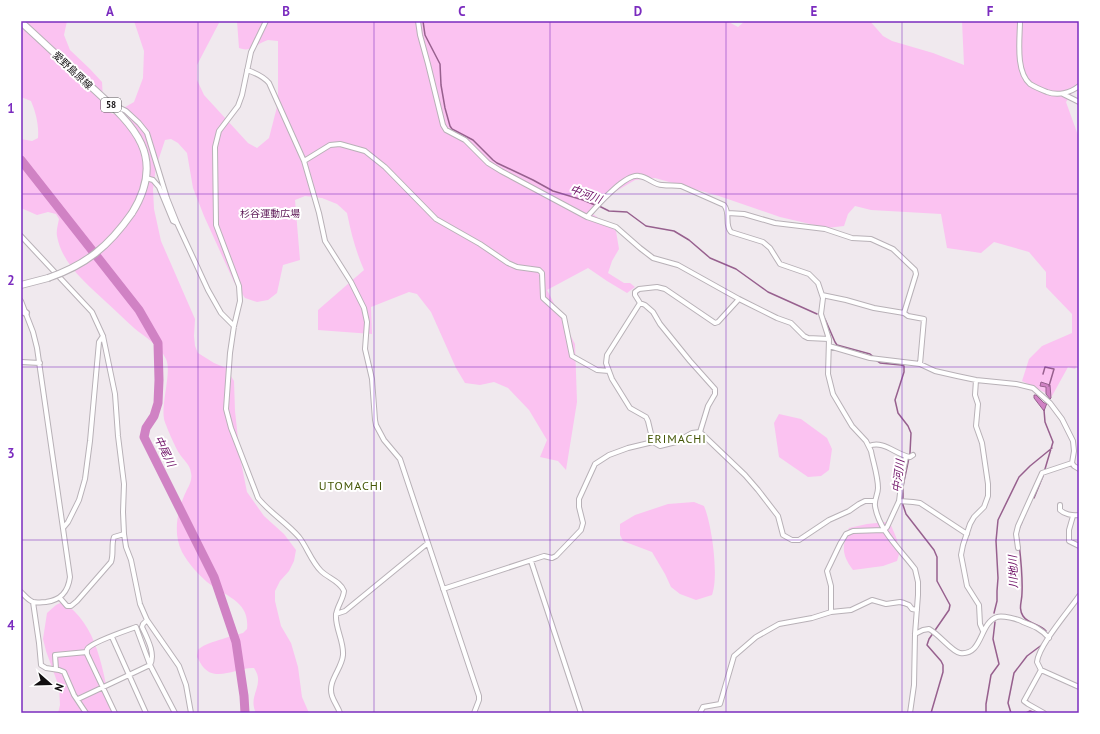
<svg xmlns="http://www.w3.org/2000/svg" width="1100" height="734" viewBox="0 0 1100 734" font-family="'PT Sans','Noto Sans JP',sans-serif">
<style>
.green{fill:#fbc2f1}
.water{fill:#d082c4;stroke:#97608e}
.lines{fill:none;stroke-linecap:round;stroke-linejoin:round}
.stream{stroke:#97608e;stroke-width:1.5}
.river{stroke:#d082c4;stroke-width:9}
.street-casing{stroke:#b8b1b7;stroke-width:6}
.secondary-casing{stroke:#b8b1b7;stroke-width:8}
.primary-casing{stroke:#b8b1b7;stroke-width:8}
.street{stroke:#fff;stroke-width:4}
.secondary{stroke:#fff;stroke-width:5.5}
.primary{stroke:#fff;stroke-width:6}
.primary-bridge-casing{stroke:#b8b1b7;stroke-width:8;stroke-linecap:butt}
.primary-bridge{stroke:#fff;stroke-width:6}
.grid{fill:none;stroke:#7b2cbf;stroke-width:1;stroke-opacity:0.55}
.labels{text-anchor:middle;stroke-width:4;stroke-linejoin:round;paint-order:stroke}
.shield{fill:#fff;stroke:#595758;stroke-width:1}
.shield-label{font-size:9px;font-weight:bold;fill:#120f11}
.street-label{font-size:10px;fill:#120f11;stroke:#fff}
.park-label{font-size:10px;fill:#5b1554;stroke:#fff}
.water-label{font-size:11px;font-style:italic;fill:#6e0f66;stroke:#fff}
.quarter-label{font-size:12px;letter-spacing:1px;fill:#455707;stroke:#fff}
.neatline{fill:none;stroke:#7b2cbf;stroke-width:1.5}
.grid-label{font-size:13px;text-anchor:middle;font-weight:bold;fill:#7b2cbf}
</style>
<rect width="100%" height="100%" fill="#f0e9ee"/>
<path class="green" d="M 21,21 L 67,21 L 64,35 L 70,50 L 90,69 L 102,82 L 103,99 L 107,111 L 113,114 L 134,102 L 143,78 L 144,51 L 134,21 L 220,21 L 197,65 L 197,80 L 204,95 L 248,143 L 257,148 L 269,138 L 278,103 L 278,41 C 275,41 271,40 268,40 C 257,43 252,53 239,48 L 237,21 L 727,21 L 738,27 L 745,21 L 870,21 L 883,36 L 892,41 L 933,53 L 964,65 L 962,21 L 1079,21 L 1079,83 L 1066,102 L 1079,138 L 1079,362 L 1075,369 L 1068,367 L 1052,396 L 1022,381 L 1029,359 L 1042,346 L 1072,333 L 1072,314 L 1046,287 L 1046,272 L 1029,252 L 994,242 L 981,253 L 947,248 L 941,214 L 871,210 L 855,206 L 848,214 L 844,226 L 827,228 L 780,217 L 719,196 L 655,178 L 635,180 L 598,202 L 593,214 L 616,231 L 619,249 L 612,261 L 608,273 L 624,283 L 630,283 L 635,287 L 627,293 L 607,281 L 588,268 L 547,290 L 575,344 L 577,402 L 566,470 L 558,461 L 540,457 L 547,440 L 529,410 L 508,388 L 494,382 L 480,385 L 465,383 L 456,368 L 431,312 L 417,294 L 409,292 L 371,307 L 372,334 L 318,330 L 318,310 L 364,270 C 356,252 351,233 347,213 L 337,204 L 322,198 L 305,196 L 295,200 L 300,260 L 283,265 L 277,293 L 268,300 L 257,302 L 245,298 L 234,282 L 204,216 L 193,188 L 187,153 L 178,143 L 171,139 L 165,140 L 156,167 L 153,189 L 154,209 L 161,241 L 195,319 L 194,336 L 195,346 L 198,353 L 214,363 L 226,368 L 234,381 L 235,411 L 240,457 L 247,492 L 264,516 L 284,534 L 296,550 L 294,561 L 289,571 L 280,581 L 275,591 L 275,601 L 281,626 L 291,643 L 298,667 L 302,697 L 309,713 L 256,713 C 247,695 266,685 254,668 C 238,667 217,682 204,668 C 201,665 199,660 197,657 C 197,655 198,651 198,650 C 203,643 234,636 243,633 L 247,629 C 250,601 226,597 207,582 C 198,574 188,563 182,552 C 173,534 177,513 184,496 C 187,489 193,481 191,473 C 190,464 183,460 179,453 C 176,449 165,424 164,419 C 161,403 172,371 166,359 C 160,346 145,337 134,328 C 124,319 115,310 105,301 C 86,283 62,264 57,236 C 56,231 58,224 59,219 L 56,214 L 48,212 L 37,215 L 21,208 L 21,139 L 32,141 L 38,138 C 39,125 36,113 31,101 L 21,97 Z
M 779,414 L 801,419 L 827,438 L 832,449 L 829,470 L 821,476 L 808,477 L 779,457 L 774,423 Z
M 694,502 L 704,506 C 712,525 719,576 712,595 L 696,600 L 680,594 L 671,587 L 665,574 L 652,552 L 623,541 L 620,535 L 620,524 L 635,515 L 668,504 Z
M 886,522 L 890,523 L 896,537 L 900,551 L 897,561 L 883,566 L 853,570 C 841,554 842,546 849,528 L 867,524 Z
M 62,602 C 98,623 103,672 111,709 L 111,713 L 58,713 L 60,705 L 59,687 L 46,651 L 43,639 L 47,613 L 56,605 Z"/>
<path class="water" d="M 1041,382 L 1050,385 L 1051,398 L 1050,399 L 1046,394 L 1046,387 L 1040,386 Z
M 1034,395 L 1036,395 L 1044,403 L 1047,403 L 1044,411 L 1034,398 Z"/>
<g class="lines">
<path class="stream" d="M 423,21 L 425,35 L 440,64 L 441,85 L 445,108 L 450,126 L 452,129 L 473,140 L 493,160 L 497,163 L 533,180 L 553,191 L 583,200 L 595,205
M 599,206 L 609,211 L 627,212 L 646,226 L 674,231 L 689,240 L 710,258 L 736,269 L 768,292 L 817,314
M 825,319 L 835,342 L 837,345 L 870,354 L 875,358
M 877,361 L 880,363 L 901,365 L 904,366 L 904,372 L 895,400 L 898,413 L 908,426 L 911,433 L 910,453 L 903,486 L 903,505 L 906,514 L 934,550 L 937,557 L 937,581 L 950,605 L 949,610 L 929,639 L 927,645 L 941,661 L 943,665 L 943,672 L 931,713
M 1043,374 L 1045,367 L 1054,369 L 1049,386
M 1044,410 L 1045,422 L 1053,442 L 1045,469
M 1034,498 L 1043,476
M 1022,522 C 1020,526 1018,530 1018,534 C 1020,553 1023,573 1022,593 C 1022,602 1018,608 1023,616 C 1028,624 1040,624 1046,631
M 994,613 L 997,601 L 997,591 L 998,578 L 996,541 L 998,520 L 1019,477 L 1030,466 L 1052,448
M 986,713 L 986,704 L 991,675 L 999,664 L 993,639 L 995,622
M 1011,713 L 1008,703 L 1014,673 L 1027,656 L 1043,644
M 1026,713 L 1030,711 L 1036,713"/>
<path class="river" d="M 21,160 L 139,310 L 158,343 L 159,380 L 158,403 L 154,416 L 146,428 L 144,437 L 214,577 L 236,642 L 244,696 L 245,713"/>
<g class="street-casing">
<path id="street" d="M 266,21 L 251,52 L 242,95 L 238,106 L 219,131 L 215,147 L 216,225 L 239,286 L 240,301 L 234,326 L 230,353 L 226,409 L 231,428 L 258,498 C 270,513 286,522 299,537 C 307,547 311,561 321,571 C 328,578 340,581 344,591 C 343,600 337,606 336,615 C 335,628 344,641 343,655 C 342,669 327,681 332,696 C 334,702 338,707 340,713
M 418,21 L 420,35 L 428,64 L 443,125 L 446,130 L 465,140 L 488,163 L 501,171 L 587,217 L 616,227 L 640,248 L 653,258 L 678,265 L 739,299 L 777,318 L 791,323 L 804,336 L 808,338 L 829,339
M 1020,21 C 1020,38 1015,71 1030,84 C 1035,87 1042,90 1047,92 C 1058,96 1070,93 1079,86
M 247,70 C 256,73 263,76 269,83 L 304,161 L 319,213 L 325,241 L 351,282 L 364,308 L 367,322 L 365,349 L 372,379 L 375,420 L 376,425 L 384,440 L 400,459 L 479,696 L 479,700 L 474,713
M 1063,94 L 1079,102
M 116,110 L 120,108 L 126,111 L 139,123 L 147,133 L 167,198 L 177,223 L 208,290 L 221,313 L 234,326
M 304,161 L 330,145 L 340,144 L 365,151 L 385,167 L 436,219 L 480,244 L 508,263 L 517,267 L 539,270 L 542,273 L 543,298 L 564,317 L 572,356 L 597,370 L 609,371
M 146,178 L 153,180 L 159,187 L 173,221 L 177,223
M 728,213 L 744,214 L 775,223 L 825,229 L 852,238 L 871,239 L 893,249 L 915,270 L 916,274 L 904,313
M 587,217 C 596,207 625,173 639,176 C 648,177 654,185 662,185 C 669,186 675,185 681,186 L 724,205 C 731,214 724,224 731,232 L 763,242 L 770,248 L 780,264 L 809,274 L 818,283 L 823,298 L 821,314 L 829,339 L 828,374 L 833,394 L 852,426 L 866,441 L 871,451 C 873,462 878,476 878,488 C 878,494 874,500 875,506 C 879,531 901,550 915,569 L 918,582 L 918,595 L 915,634 L 914,685 L 910,713
M 21,236 L 92,312 L 103,336 L 115,394 L 118,436 L 124,484 L 123,512 L 124,534 L 126,547 L 131,560 L 140,604 L 147,620 L 179,666 L 186,685 L 191,713
M 822,295 L 846,300 L 874,308 L 904,313 L 908,316 L 924,319 L 920,364
M 21,301 L 33,332 L 37,348 L 70,577 C 68,592 61,600 46,602 C 42,602 38,603 33,602 C 28,600 25,596 21,592
M 640,303 L 607,355 L 606,363 L 612,379 L 630,408 L 646,417 L 648,421 L 653,442
M 829,346 L 870,358 L 920,364 L 935,371 L 957,376 L 976,380 L 1016,384 L 1033,388 L 1050,403 L 1062,419 L 1073,441 L 1074,451 L 1072,463 L 1074,466 L 1079,469
M 21,362 L 40,363
M 976,380 L 975,395 L 978,404 L 976,426 L 982,443 L 988,484 L 988,496 L 984,507 L 974,517 L 970,524 L 963,545 L 961,555 L 967,586 L 979,605 L 980,624 L 983,631
M 700,432 L 708,406 L 715,394 L 715,389 L 690,361 L 660,324 L 653,312 L 645,305 L 640,303 L 635,295 L 635,292 L 639,289 L 657,287 L 665,289 L 715,323 L 718,322 L 739,299
M 869,446 C 884,440 896,455 910,457 L 913,455
M 899,501 L 913,502 L 920,503 L 967,534
M 1060,505 L 1060,510 C 1064,514 1072,516 1079,515
M 1073,516 L 1069,530 L 1069,541 L 1079,546
M 63,528 L 68,522 L 79,500 L 85,479 L 90,441 L 99,342 L 103,336
M 1018,548 L 1016,534 L 1018,526 L 1042,473 L 1072,463
M 531,561 L 581,713
M 443,589 L 544,556 L 552,558 L 556,556 L 581,530 L 583,523 L 579,507 L 579,499 L 595,464 L 609,455 L 628,448 L 653,442 L 660,446 L 676,442 L 692,433 L 700,432 L 745,475 L 758,490 L 778,516 L 783,535 L 792,540 L 799,540 L 829,520 L 849,511 L 859,504 L 865,501 L 875,501
M 1079,596 C 1068,612 1039,645 1037,662 L 1041,670 L 1079,687
M 60,598 L 67,606 L 71,606 L 77,601 L 111,562 C 114,554 111,545 114,537 L 124,534
M 33,602 L 39,643 L 41,665 L 46,668 L 59,670 L 64,672 L 74,695 L 86,713
M 831,612 L 831,586 L 827,571 L 840,544 L 846,534 L 853,531 L 884,530 L 887,527 L 899,501 L 903,471 L 906,457
M 336,614 L 345,611 L 428,543
M 915,634 L 923,630 L 929,629 C 939,634 952,652 960,653 C 983,656 979,623 997,617 C 1002,615 1018,619 1023,622 C 1034,626 1041,629 1049,638
M 112,637 L 146,713
M 56,669 L 55,655 L 87,652
M 1041,670 L 1024,701 L 1028,704 L 1044,713
M 78,699 L 150,665 C 156,654 147,638 142,627 L 143,624 L 147,620
M 115,713 L 87,654 C 87,651 86,650 88,648 C 95,641 125,631 136,627 L 150,665 L 175,713
M 700,713 L 703,707 L 720,704 L 734,656 L 756,637 L 779,624 L 812,618 L 831,612 L 851,610 L 872,600 L 886,604 L 900,602 L 904,603 L 909,605 L 912,609 L 917,610"/>
</g>
<g class="secondary-casing">
<path id="secondary" d="M 21,311 L 26,313"/>
</g>
<g class="primary-casing">
<path id="primary" d="M 21,22 C 43,42 64,62 86,82 C 128,121 170,152 132,213
M 21,285 L 48,278"/>
</g>
<use href="#street" class="street"/>
<use href="#secondary" class="secondary"/>
<use href="#primary" class="primary"/>
<g class="primary-bridge-casing">
<path id="primary-bridge" d="M 48,278 C 86,265 109,246 132,213"/>
</g>
<use href="#primary-bridge" class="primary-bridge"/>
</g>
<path class="grid" d="M 198,21 L 198,713M 374,21 L 374,713M 550,21 L 550,713M 726,21 L 726,713M 902,21 L 902,713M 21,194 L 1079,194M 21,367 L 1079,367M 21,540 L 1079,540"/>
<g class="labels">
<rect class="shield" x="101" y="98" width="20" height="14" rx="3"/>
<g class="shield-label">
<text x="111" y="108">58</text>
</g>
<g class="street-label">
<text transform="translate(73 70) rotate(43)" y="4">愛野島原線</text>
</g>
<g class="park-label">
<text x="270" y="217">杉谷運動広場</text>
</g>
<g class="water-label">
<text transform="translate(586 194) rotate(20)" y="4">中河川</text>
<text transform="translate(165 451) rotate(64)" y="4">中尾川</text>
<text transform="translate(898 476) rotate(-83)" y="4">中河川</text>
<text transform="translate(1013 572) rotate(-92)" y="4">川地川</text>
</g>
<g class="quarter-label">
<text x="677" y="443">ERIMACHI</text>
<text x="351" y="490">UTOMACHI</text>
</g>
</g>
<rect width="1100" height="734" fill="none" stroke="#ffffff" stroke-width="44"/>
<g transform="translate(50 684) rotate(110)" stroke="#ffffff" stroke-width="3" paint-order="stroke">
<path d="M0-3L7 15L0 10L-7 15Z" fill="#120f11"/>
<text y="-6" font-size="11" font-weight="bold" text-anchor="middle" fill="#120f11">N</text>
</g>
<rect x="22" y="22" width="1056" height="690" class="neatline"/>
<g class="grid-label">
<text x="110" y="16">A</text>
<text x="286" y="16">B</text>
<text x="462" y="16">C</text>
<text x="638" y="16">D</text>
<text x="814" y="16">E</text>
<text x="990" y="16">F</text>
<text x="11" y="113">1</text>
<text x="11" y="285">2</text>
<text x="11" y="458">3</text>
<text x="11" y="630">4</text>
</g>
</svg>
